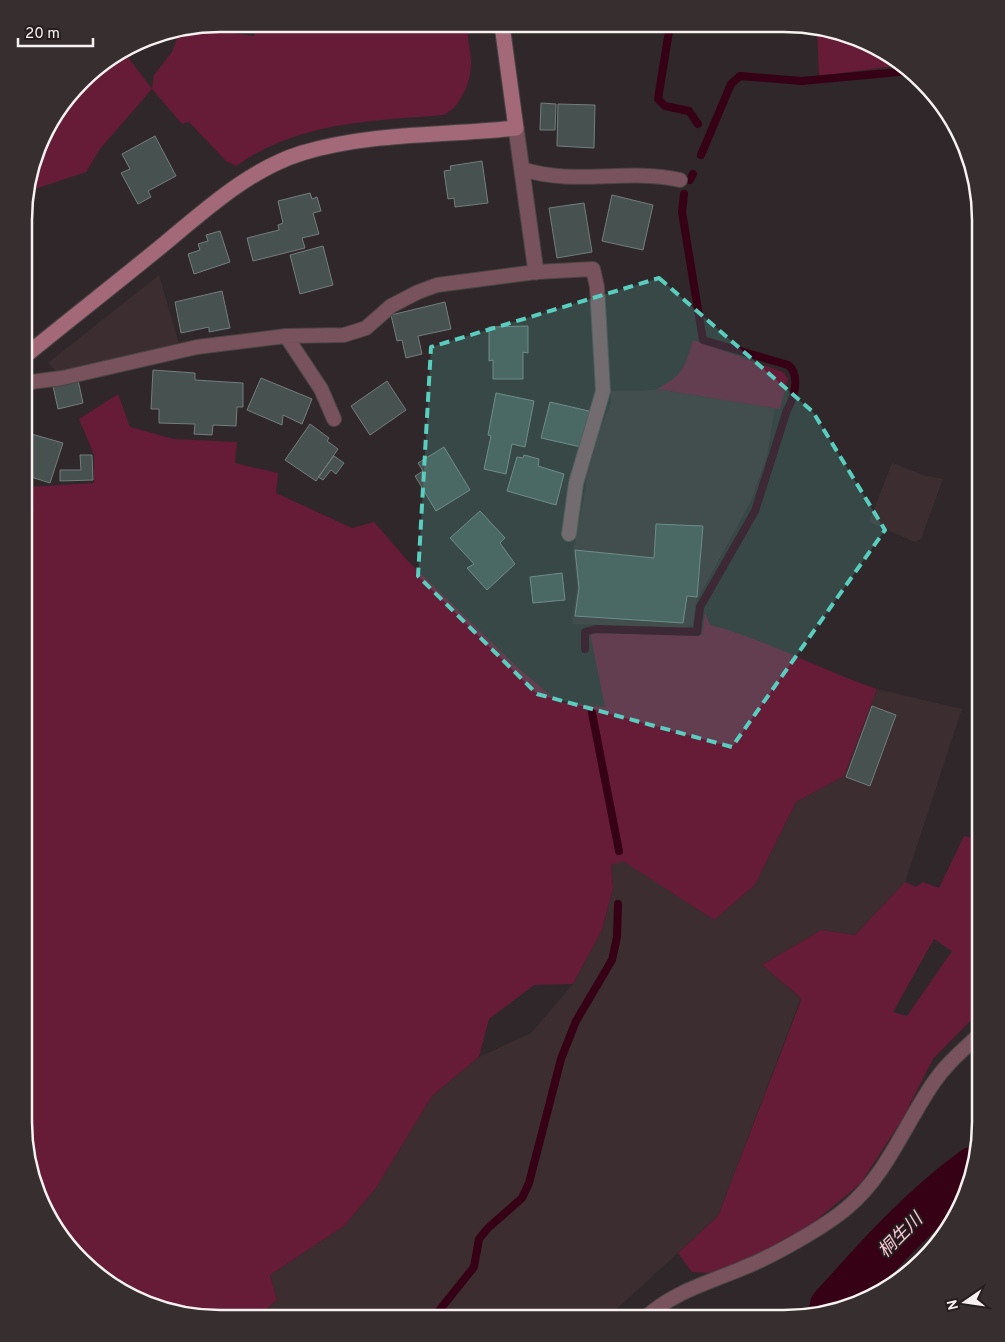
<svg xmlns="http://www.w3.org/2000/svg" width="1005" height="1342" viewBox="0 0 1005 1342" font-family="Overpass,'Noto Sans JP',sans-serif">
<style>
.built{fill:#3c2d31}
.green{fill:#661b36;fill-rule:evenodd}
.lines{fill:none;stroke-linecap:round;stroke-linejoin:round}
.stream{stroke:#360015;stroke-width:8}
.river{stroke:#360015;stroke-width:45}
.building{fill:#47514f;stroke:#737e7c}
.lane-casing{stroke:#4b4345;stroke-width:16}
.street-casing{stroke:#4b4345;stroke-width:17}
.secondary-casing{stroke:#4b4345;stroke-width:17}
.lane{stroke:#78535d;stroke-width:14}
.street{stroke:#78535d;stroke-width:15}
.secondary{stroke:#a36979;stroke-width:15}
.marked{fill:#59cebe;fill-opacity:0.2;stroke:#59cebe;stroke-width:4;stroke-dasharray:10 6;stroke-linejoin:round}
.labels{text-anchor:middle;stroke-width:4;stroke-linejoin:round;paint-order:stroke}
.water-label{font-size:18px;font-style:italic;fill:#f9c8d4;stroke:#261d1f}
.rim{fill:none;stroke:#f7f1f2;stroke-width:2.5}
</style>
<rect width="100%" height="100%" fill="#2f2729"/>
<path class="built" d="M 159,275 L 179,343 L 64,372 L 57,372 L 48,363 Z
M 657,389 L 775,408 L 767,457 L 751,501 L 696,602 L 693,625 L 685,628 L 572,624 L 577,586 L 573,550 L 586,488 L 585,482 L 600,429 L 611,403 L 611,391 L 637,391 Z
M 892,463 L 923,475 L 943,479 L 921,539 L 915,542 L 869,522 Z
M 877,689 L 962,709 L 905,882 L 855,935 L 821,930 L 762,965 L 801,998 L 718,1216 L 607,1318 L 257,1317 L 277,1300 L 270,1275 L 344,1226 L 376,1188 L 432,1096 L 479,1057 L 531,1033 L 573,984 L 602,930 L 613,888 L 611,865 L 623,860 L 714,920 L 755,885 L 796,802 L 844,776 Z"/>
<path class="green" d="M 257,24 L 470,24 C 470,29 469,32 468,36 C 468,44 471,52 471,60 C 472,80 462,106 444,115 C 370,121 298,122 236,166 L 226,161 L 189,122 L 182,124 L 152,89 L 100,149 L 86,172 L 26,192 L 50,122 L 91,72 L 125,53 L 152,89 L 154,75 L 172,52 L 180,31 L 196,28 L 254,36 Z
M 817,28 L 894,57 L 903,65 L 819,76 Z
M 693,340 L 783,372 L 788,379 L 780,409 L 657,389 C 683,375 685,368 693,340 Z
M 118,394 L 130,427 L 174,439 L 237,442 L 235,463 L 278,473 L 276,493 L 352,528 L 374,522 L 409,562 L 515,665 L 558,702 L 605,707 L 590,633 L 702,635 L 705,613 L 710,625 C 768,640 820,670 877,689 L 844,776 L 796,802 L 755,885 L 714,920 L 623,861 L 611,865 L 613,888 L 602,930 L 573,984 L 534,985 L 489,1019 L 479,1057 L 432,1096 L 376,1188 L 344,1226 L 270,1275 L 277,1300 L 257,1317 L 195,1317 L 111,1285 L 72,1251 L 44,1209 L 24,1122 L 25,483 L 28,487 L 94,483 L 94,455 L 79,419 Z
M 964,836 L 981,840 L 981,1010 L 933,1059 L 903,1118 L 861,1183 L 812,1224 L 733,1267 L 707,1273 L 692,1272 L 678,1253 L 718,1216 L 800,1003 L 801,998 L 762,965 L 821,930 L 855,935 L 905,882 L 916,887 L 923,882 L 939,888 ZM 934,939 L 952,951 L 907,1016 L 893,1012 Z"/>
<g class="lines">
<path class="stream" d="M 670,25 L 658,99 L 665,106 L 689,111 L 698,124
M 701,155 L 731,84 L 740,76 L 802,81 L 910,71
M 690,180 L 693,174
M 585,649 L 585,632 L 596,629 L 697,632 L 700,607 L 755,511 L 787,410 C 794,398 801,375 788,365 L 703,340 L 682,212 L 684,194
M 592,713 L 619,851
M 434,1317 L 474,1267 L 479,1239 L 488,1228 L 522,1198 L 529,1183 L 561,1059 L 576,1021 L 612,960 L 617,937 L 618,904"/>
<path class="river" d="M 832,1307 C 876,1258 920,1208 974,1169"/>
</g>
<path class="building" d="M 541,103 L 556,104 L 555,130 L 540,130 Z
M 558,104 L 595,105 L 594,148 L 557,146 Z
M 155,136 L 176,176 L 148,191 L 151,197 L 138,204 L 121,173 L 130,169 L 122,154 Z
M 482,161 L 488,203 L 455,207 L 454,198 L 448,199 L 444,171 L 451,170 L 450,166 Z
M 310,193 L 312,199 L 317,197 L 321,211 L 313,213 L 319,234 L 302,238 L 305,248 L 253,261 L 247,238 L 279,230 L 278,225 L 283,223 L 278,201 Z
M 612,195 L 653,205 L 643,250 L 602,241 Z
M 584,203 L 592,252 L 557,258 L 549,208 Z
M 220,231 L 230,262 L 194,274 L 188,254 L 200,250 L 198,244 L 208,241 L 206,235 Z
M 323,246 L 333,285 L 300,294 L 290,255 Z
M 222,291 L 230,328 L 209,332 L 209,327 L 181,333 L 175,302 Z
M 445,302 L 451,329 L 418,336 L 422,354 L 406,358 L 402,340 L 397,341 L 391,315 Z
M 528,326 L 528,353 L 523,352 L 523,379 L 493,379 L 493,360 L 489,361 L 489,327 Z
M 153,370 L 195,373 L 195,380 L 243,383 L 243,407 L 237,407 L 236,426 L 213,425 L 212,435 L 194,434 L 195,424 L 159,423 L 159,409 L 151,409 Z
M 261,378 L 312,399 L 302,424 L 283,415 L 282,425 L 247,410 Z
M 78,380 L 83,403 L 58,409 L 53,386 Z
M 387,381 L 406,410 L 370,435 L 351,406 Z
M 496,393 L 534,401 L 525,447 L 512,444 L 506,474 L 484,469 L 491,436 L 488,435 Z
M 550,402 L 589,411 L 581,447 L 541,438 Z
M 310,424 L 329,438 L 327,441 L 338,449 L 316,481 L 285,460 Z
M 28,433 L 63,443 L 50,483 L 25,475 L 25,443 Z
M 444,447 L 470,490 L 436,511 L 415,476 L 423,471 L 418,463 Z
M 80,455 L 92,455 L 93,480 L 60,481 L 60,470 L 81,470 Z
M 524,455 L 539,459 L 538,466 L 564,474 L 556,505 L 507,491 L 517,457 L 523,458 Z
M 334,456 L 344,463 L 336,474 L 331,470 L 323,480 L 318,477 Z
M 480,511 L 505,538 L 500,543 L 515,564 L 487,590 L 467,568 L 474,564 L 450,538 Z
M 656,524 L 703,526 L 697,597 L 687,596 L 683,623 L 575,616 L 579,588 L 575,550 L 654,558 Z
M 562,573 L 565,600 L 533,603 L 530,577 Z
M 872,706 L 896,715 L 870,786 L 846,777 Z"/>
<g class="lines">
<g class="lane-casing">
<path id="lane" d="M 522,169 C 574,186 628,168 680,180
M 286,336 L 321,389 L 334,419
M 25,380 L 31,382 L 62,378 L 197,347 L 286,336 L 344,335 L 366,328 L 391,306 L 418,292 L 437,285 L 536,272 L 593,269 L 597,287 L 603,391 L 576,483 L 569,534
M 645,1318 C 673,1292 708,1283 743,1268 C 771,1257 825,1227 848,1207 C 887,1174 905,1124 934,1082 C 947,1063 964,1049 981,1033"/>
</g>
<g class="street-casing">
<path id="street" d="M 516,128 L 536,272"/>
</g>
<g class="secondary-casing">
<path id="secondary" d="M 25,356 C 69,320 114,285 158,249 C 202,213 247,170 302,153 C 371,132 445,136 516,128 L 502,25"/>
</g>
<use href="#lane" class="lane"/>
<use href="#street" class="street"/>
<use href="#secondary" class="secondary"/>
</g>
<path class="marked" d="M 659,278 L 813,412 L 885,530 L 732,747 L 537,694 L 418,576 L 431,347 Z"/>
<g class="labels">
<g class="water-label">
<text transform="translate(900 1235) rotate(-45)" y="6">桐生川</text>
</g>
</g>
<path d="M0 0H1005V1342H0ZM220 32H784A188 188 0 0 1 972 220V1122A188 188 0 0 1 784 1310H220A188 188 0 0 1 32 1122V220A188 188 0 0 1 220 32Z" fill="#372e30" fill-rule="evenodd"/>
<path class="rim" d="M220 32H784A188 188 0 0 1 972 220V1122A188 188 0 0 1 784 1310H220A188 188 0 0 1 32 1122V220A188 188 0 0 1 220 32Z"/>
<g transform="translate(965 1302) rotate(257)" stroke="#261d1f" stroke-width="4" paint-order="stroke">
<path d="M0-4L9 19L0 12L-9 19Z" fill="#f7f1f2"/>
<text y="-8" font-size="14" font-weight="bold" text-anchor="middle" fill="#f7f1f2">N</text>
</g>
<path d="M18 38v8h75v-8" fill="none" stroke="#f7f1f2" stroke-width="2.5"/>
<text x="25" y="38" font-size="15" fill="#f7f1f2" stroke="#261d1f" stroke-width="4" paint-order="stroke">20 m</text>
</svg>
